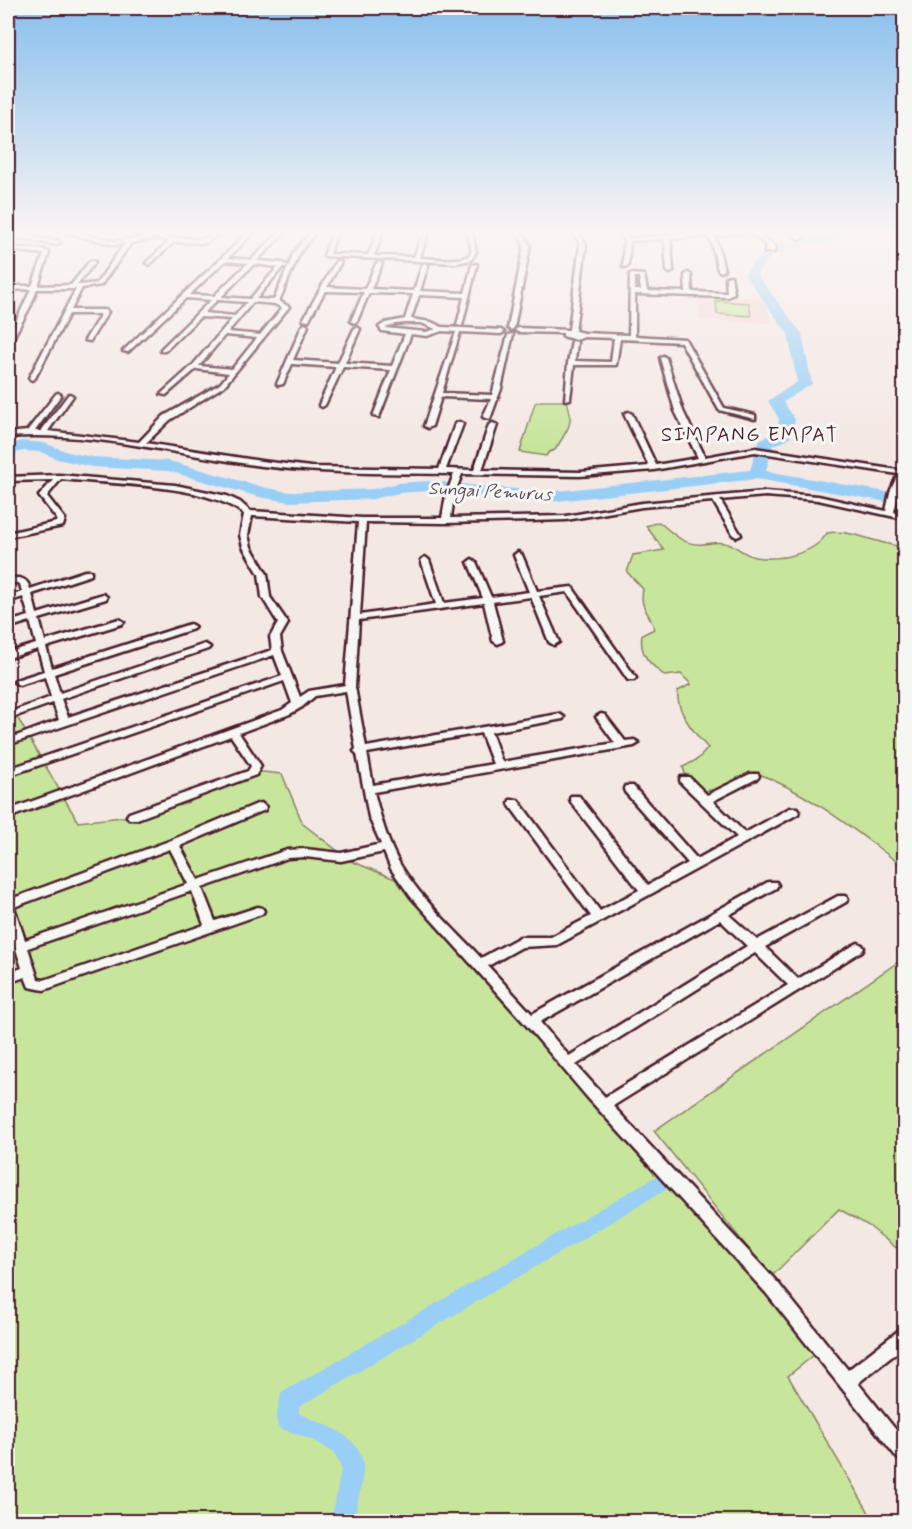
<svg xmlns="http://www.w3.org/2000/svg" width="912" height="1529" viewBox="0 0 912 1529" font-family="Mynerve,sans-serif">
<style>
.built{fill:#f1d7d3}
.green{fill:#c8e59c;stroke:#898264;stroke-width:1.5}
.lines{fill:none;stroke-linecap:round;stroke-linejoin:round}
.canal{fill:#99cff7;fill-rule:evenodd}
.river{fill:#99cff7;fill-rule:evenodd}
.street-casing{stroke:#4a1f2b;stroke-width:5}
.street{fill:#f6f6f2;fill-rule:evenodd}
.labels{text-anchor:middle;stroke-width:6;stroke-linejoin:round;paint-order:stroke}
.far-water-label{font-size:18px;font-style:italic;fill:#5e4b5e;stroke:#f6f6f2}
.far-quarter-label{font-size:20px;letter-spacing:1.5px;fill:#4a1f2b;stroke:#f6f6f2}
</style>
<rect width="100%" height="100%" fill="#f4e8e4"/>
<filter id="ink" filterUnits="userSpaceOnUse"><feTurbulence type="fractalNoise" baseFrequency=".0167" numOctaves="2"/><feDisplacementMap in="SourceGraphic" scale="12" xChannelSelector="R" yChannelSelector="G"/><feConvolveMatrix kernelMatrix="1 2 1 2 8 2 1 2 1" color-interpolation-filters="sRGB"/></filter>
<g filter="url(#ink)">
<path class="built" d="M 697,296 L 766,298 L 771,323 L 700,320 Z"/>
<path class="green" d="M 716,301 L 749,303 L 751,316 L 717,314 Z
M 541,401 L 567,401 C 575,425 567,430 555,450 L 549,452 L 546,456 L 520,452 L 535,403 Z
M 659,522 C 673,533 683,546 703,544 C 713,543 721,541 731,545 C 739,548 745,555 755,557 C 779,561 815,554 827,533 C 854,529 878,545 904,547 L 904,867 C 857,832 810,793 754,772 L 720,788 L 700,792 L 687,780 L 683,767 L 698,759 L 708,748 C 695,734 675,710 678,691 L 691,684 L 681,674 L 665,676 C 650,664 639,655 642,635 L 654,629 C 650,611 639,610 643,589 L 627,572 L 633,555 L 664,550 L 646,526 Z
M 8,695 L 13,710 L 78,822 L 140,815 L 253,771 L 282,774 L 303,824 L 351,861 L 395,879 L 818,1352 L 788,1376 L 874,1521 L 8,1521 Z
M 904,958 L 904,1249 L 895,1247 L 869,1226 L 839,1209 L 771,1277 L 654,1131 Z"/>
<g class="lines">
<path class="canal" d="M 660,1174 L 667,1177 L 669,1183 L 667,1189 L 299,1407 L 299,1414 C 324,1424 366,1436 363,1471 C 362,1488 356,1505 354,1522 L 331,1522 L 341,1470 C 339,1444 299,1436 279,1428 L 276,1420 L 281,1393 Z"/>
<path class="river" d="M 827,232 L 839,232 L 835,241 C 806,248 773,242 757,275 L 802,334 L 812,384 L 783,402 L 795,419 C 791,439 793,439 773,445 L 766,471 L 904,495 L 904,505 L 757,479 L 548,502 L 428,491 L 399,493 L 373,499 L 290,502 L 259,497 L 168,471 L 92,467 L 57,459 L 41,452 L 23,451 L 8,455 L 8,445 L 22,441 L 44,443 L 68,452 L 92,457 L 169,461 L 267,488 L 290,492 L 373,489 L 399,483 L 428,481 L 548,492 L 750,470 L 760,439 L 777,434 L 779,419 L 768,401 L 797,382 L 788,334 L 745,275 C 761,244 795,238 826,236 Z"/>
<g class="street-casing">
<path id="street" d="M 8,232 L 57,241 L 60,243 L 57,245 L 8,236 Z
M 65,232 L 76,232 L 115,241 L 149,237 L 128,232 L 141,232 L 173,238 L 205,239 L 215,232 L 221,232 L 206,243 L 174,242 L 149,265 L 146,263 L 147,262 L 169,241 L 156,238 L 131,243 L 101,285 L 82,288 L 71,310 L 105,310 L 108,312 L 90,341 L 85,340 L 101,314 L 69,314 L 35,378 L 32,380 L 29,378 L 76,289 L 37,289 L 31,305 L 13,338 L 8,339 L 31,289 L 8,290 L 8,286 L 32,286 L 44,254 L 8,250 L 8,247 L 45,250 L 49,253 L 38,286 L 71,285 L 90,261 L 94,261 L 95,262 L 77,285 L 80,285 L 97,283 L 125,243 L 115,245 Z
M 249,232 L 254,232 L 228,258 L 251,260 L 280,232 L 285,232 L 257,261 L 282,263 L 289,266 L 294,252 L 311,232 L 316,232 L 300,252 L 279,301 L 289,307 L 224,386 L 170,420 L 146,443 L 261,461 L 311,467 L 439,469 L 455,424 L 459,422 L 463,424 L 446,469 L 474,470 L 489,425 L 493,423 L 497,425 L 482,470 L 580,472 L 649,466 L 624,414 L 628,412 L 632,414 L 656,465 L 698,458 L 675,411 L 660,358 L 663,356 L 666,358 L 683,411 L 705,457 L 755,448 L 904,471 L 894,512 L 904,515 L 904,519 L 818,500 L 765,496 L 720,500 L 741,535 L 737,537 L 733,535 L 713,501 L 642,507 L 566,520 L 446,523 L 366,522 L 360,615 L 436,604 L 421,560 L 425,557 L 429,560 L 444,603 L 483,598 L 468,562 L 472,559 L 476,562 L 491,597 L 529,592 L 514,555 L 518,552 L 522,555 L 537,591 L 572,587 L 636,678 L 634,680 L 628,680 L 567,592 L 539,596 L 559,642 L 554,645 L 549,642 L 531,597 L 493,602 L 503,641 L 498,644 L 493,641 L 484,603 L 359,620 L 355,687 L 366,747 L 559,714 L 564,717 L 563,719 L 491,732 L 502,762 L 615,743 L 596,717 L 601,714 L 605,715 L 625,741 L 634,740 L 639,743 L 634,746 L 374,792 C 380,815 388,845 401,866 C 422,900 454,929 481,958 L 520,937 L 551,937 L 591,916 L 510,806 L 509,803 L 510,800 L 518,800 L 600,911 L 639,890 L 571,802 L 570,799 L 571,796 L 579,796 L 648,885 L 688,863 L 625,792 L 624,789 L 625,786 L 633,786 L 697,859 L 737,837 L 681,783 L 680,780 L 681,777 L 689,777 L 707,795 L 750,774 L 758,774 L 759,776 L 758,778 L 713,801 L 745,833 L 790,808 L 798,808 L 799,811 L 798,814 L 557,945 L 522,947 L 488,966 L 532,1014 L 768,882 L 776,882 L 778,885 L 776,888 L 729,915 L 757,940 L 838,896 L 846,896 L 848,899 L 846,902 L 765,947 L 798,979 L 854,945 L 858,943 L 862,945 L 864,948 L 862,951 L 613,1106 L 778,1283 L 848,1370 L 898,1331 L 904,1329 L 904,1347 L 858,1383 L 904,1440 L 904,1461 L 898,1459 L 766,1293 L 587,1097 L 526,1025 L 411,897 L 391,869 L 384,852 L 341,861 L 305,857 L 288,858 L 202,888 L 215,921 L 258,907 L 262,908 L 264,911 L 262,914 L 44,990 L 29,987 L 25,977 L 8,983 L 8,973 L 22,968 L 8,924 L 8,900 L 169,841 L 257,804 L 261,803 L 266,807 L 265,810 L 180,846 L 198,880 L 287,850 L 305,849 L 341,853 L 381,844 L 369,817 L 357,754 L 354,751 L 356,749 L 346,691 L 315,696 L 302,707 L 290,714 L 239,733 L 261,766 L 256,775 L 137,819 L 129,819 L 127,816 L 129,813 L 248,771 L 251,766 L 231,736 L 8,818 L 8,810 L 282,710 L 292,703 L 284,681 L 8,776 L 8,769 L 282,676 L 274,655 L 8,745 L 8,739 L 59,720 L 53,703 L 8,719 L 8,713 L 51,697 L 45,677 L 19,685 L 14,682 L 16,680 L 44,671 L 38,649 L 12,657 L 8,654 L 9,652 L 36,644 L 30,621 L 8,628 L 8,622 L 29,616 L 23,597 L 8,602 L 8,596 L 22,592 L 20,584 L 17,583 L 8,583 L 8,579 C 19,577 27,577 30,589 L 85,571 L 91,571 L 91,575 L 32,594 L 37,614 L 103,594 L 107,597 L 106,599 L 39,619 L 45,641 L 119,619 L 124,622 L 122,624 L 46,647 L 52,668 L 187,625 L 190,624 L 195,627 L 193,629 L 54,674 L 60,693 L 202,645 L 205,644 L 210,647 L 208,649 L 61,699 L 68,717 L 272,650 L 270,637 L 278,623 L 262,597 L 259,574 L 243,547 L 240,535 L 244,514 C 207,484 109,484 61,479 L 47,496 L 65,519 L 63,526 L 8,537 L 8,533 L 56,522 L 57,519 L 39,496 L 53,480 L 8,481 L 8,477 L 59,475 L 175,485 L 227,496 L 240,502 L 250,511 L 362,518 L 442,518 L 446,495 L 454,474 C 390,473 326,474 262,466 C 177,455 93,431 8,437 L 8,433 L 27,431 L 56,394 L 58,393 L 61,395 L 35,431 L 41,431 L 68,395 L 70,394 L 73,396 L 48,431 L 139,442 L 164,416 L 220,384 L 229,373 L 196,369 L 166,395 L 161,394 L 192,366 L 232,319 L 200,317 L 165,351 L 161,351 L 161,349 L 211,300 L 186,298 L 128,352 L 123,351 ZM 225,261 L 248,263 L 214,296 L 189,295 ZM 254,264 L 278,267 L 250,299 L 221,297 ZM 283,267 L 288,267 L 274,300 L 256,299 ZM 217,300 L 247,302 L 235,316 L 204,313 ZM 253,302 L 275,304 L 282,308 L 260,335 L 228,332 ZM 225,335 L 257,338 L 232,369 L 199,366 ZM 755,452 L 898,474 L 890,492 L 886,511 L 818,496 L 765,492 L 642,503 L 566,516 L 451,518 L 454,495 L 462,474 L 580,476 L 654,470 ZM 252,516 L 358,522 L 345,685 L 309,691 L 300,697 L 282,651 L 280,637 L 288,623 L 270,597 L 267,574 L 251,547 L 248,535 ZM 481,733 L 493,764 L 373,785 L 367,753 ZM 170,849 L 188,884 L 25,940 L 14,907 ZM 192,891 L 204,925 L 44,980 L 38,979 L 28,948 ZM 720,920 L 747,946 L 569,1056 L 540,1022 ZM 755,953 L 788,985 L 605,1097 L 576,1065 Z
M 332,232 L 337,232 L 329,254 L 368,255 L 378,232 L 383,232 L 374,256 L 414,257 L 423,232 L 428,232 L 420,258 C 430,258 468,264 471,252 C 472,246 469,238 467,232 L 472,232 L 476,252 L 471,260 L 456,263 L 324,256 Z
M 518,232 L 523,232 L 530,246 L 514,328 L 511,330 L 508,328 L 524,246 Z
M 573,232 L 578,232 L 586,244 L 575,331 L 584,333 L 629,335 L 630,274 L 644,275 L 647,291 L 686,292 L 685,275 L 688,273 L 691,275 L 692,292 L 727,293 L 726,277 L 731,276 L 734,293 L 728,297 L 635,294 L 635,336 L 685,339 L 724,408 L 755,415 L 755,419 L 719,410 L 681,342 L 620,339 L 616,365 L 574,365 L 570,399 L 565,400 L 568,363 L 572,341 L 577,342 L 575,361 L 611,362 L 614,338 L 584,337 L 576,340 L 563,336 L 563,333 L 518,332 L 515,330 L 518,328 L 569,330 L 580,244 ZM 635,277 L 639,277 L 641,290 L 635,290 Z
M 618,232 L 623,232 L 628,238 L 661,236 L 659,234 L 662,232 L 666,236 L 704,232 L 746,232 L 712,236 L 717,241 L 724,270 L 721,272 L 718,270 L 711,241 L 706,236 L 668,239 L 671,242 L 673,271 L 670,273 L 667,271 L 665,242 L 663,239 L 630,241 L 628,266 L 623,267 L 624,240 Z
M 750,232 L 756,232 L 775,246 L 774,252 L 765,252 L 765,244 Z
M 791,232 L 797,232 L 804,238 L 799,239 Z
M 336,261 L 341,262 L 327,287 L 365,289 L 376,264 L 379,262 L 382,264 L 371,289 L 414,291 L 422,265 L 425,263 L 428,265 L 420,291 L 465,293 L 472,265 L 477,264 L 462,326 L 457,325 L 464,297 L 419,295 L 411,319 L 431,322 L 442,327 L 501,330 L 504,332 L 501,334 L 460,332 L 442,393 L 492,395 L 508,335 L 513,334 L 501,389 L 490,419 L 483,417 L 491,399 L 441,397 L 432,426 L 428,428 L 424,426 L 456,332 L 442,331 L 427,336 L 411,334 L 379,417 L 373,416 L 391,370 L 343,367 L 325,405 L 322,407 L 319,405 L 336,367 L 292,364 L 283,384 L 278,385 L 277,384 L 302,326 L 305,324 L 308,326 L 293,360 L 338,363 L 354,329 L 357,327 L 360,329 L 345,363 L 392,366 L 405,334 L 382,331 L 379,327 L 385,323 L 405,319 L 413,294 L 369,293 L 357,321 L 354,323 L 351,321 L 364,292 L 325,291 L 308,321 L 303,320 ZM 405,323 L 421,323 L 436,329 L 426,332 L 385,328 L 395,324 Z"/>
</g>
<use href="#street" class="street"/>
</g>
</g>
<linearGradient id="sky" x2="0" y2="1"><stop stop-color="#88bfee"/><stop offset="0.52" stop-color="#faf5f3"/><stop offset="1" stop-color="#faf5f3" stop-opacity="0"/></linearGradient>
<rect width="912" height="446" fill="url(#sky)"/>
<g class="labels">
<g class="far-water-label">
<text transform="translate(490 491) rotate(3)" y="6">Sungai Pemurus</text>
</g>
<g class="far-quarter-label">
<text x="750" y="441">SIMPANG EMPAT</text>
</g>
</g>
<rect width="912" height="1529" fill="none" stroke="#f6f6f2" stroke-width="30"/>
<rect x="15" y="15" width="882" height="1499" fill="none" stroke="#4a1f2b" stroke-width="2" filter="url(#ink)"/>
</svg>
